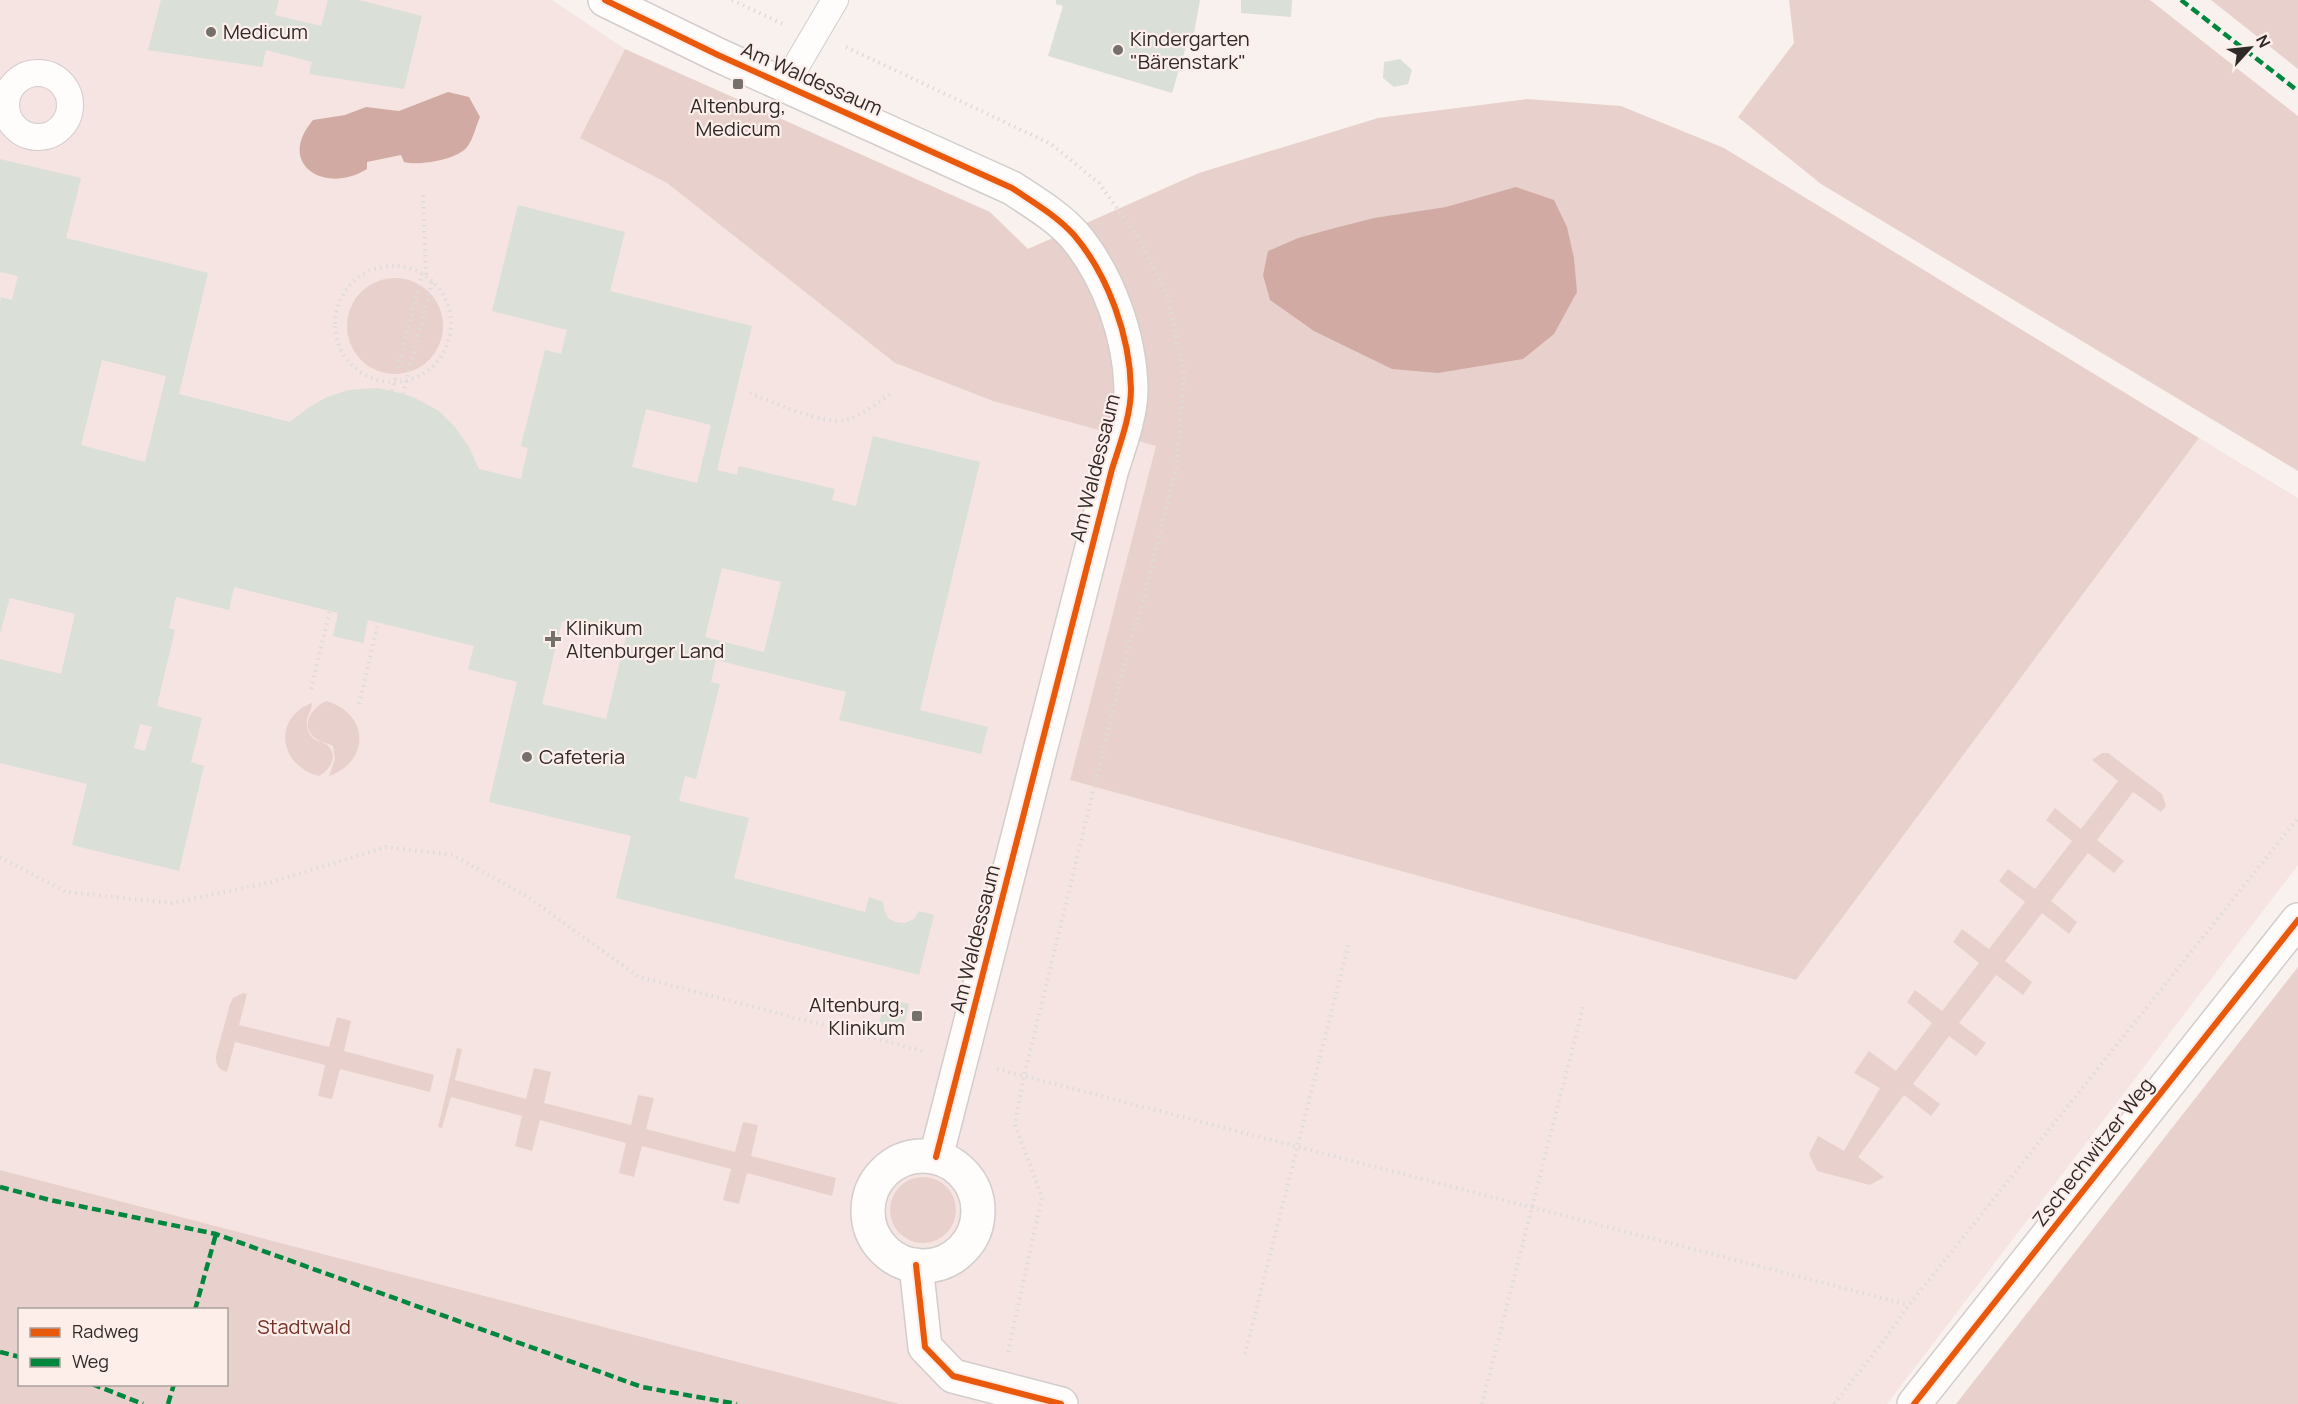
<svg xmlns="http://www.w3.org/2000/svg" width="2298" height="1404" viewBox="0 0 2298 1404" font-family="Manrope,sans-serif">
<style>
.built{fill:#f5e4e1}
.green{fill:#e8d1cc;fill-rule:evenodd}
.water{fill:#d1aba3}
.building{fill:#dadfd8;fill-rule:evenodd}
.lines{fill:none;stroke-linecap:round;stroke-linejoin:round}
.lane-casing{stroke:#d3cdcb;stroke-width:28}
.street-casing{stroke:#d3cdcb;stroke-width:36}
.secondary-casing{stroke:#d3cdcb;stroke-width:36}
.path{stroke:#dedcdb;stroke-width:4;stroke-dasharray:1.5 4.5;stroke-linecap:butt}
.lane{stroke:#fefdfc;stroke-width:26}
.street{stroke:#fefdfc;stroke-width:33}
.secondary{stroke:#fefdfc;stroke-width:33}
.quiet{stroke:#00873e;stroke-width:4.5;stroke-dasharray:9 4.5;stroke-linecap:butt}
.cycleway-casing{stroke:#fdeeea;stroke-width:10}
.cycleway{stroke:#e8590c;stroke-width:6}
.poi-dot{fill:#76706d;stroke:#fdeeea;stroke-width:2}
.labels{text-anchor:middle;stroke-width:4.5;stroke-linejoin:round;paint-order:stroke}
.poi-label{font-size:20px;fill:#2f2a28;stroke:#fdeeea;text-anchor:start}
.street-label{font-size:20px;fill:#2f2a28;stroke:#fdeeea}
.park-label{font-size:20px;fill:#733227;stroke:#fdeeea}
</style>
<rect width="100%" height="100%" fill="#f9f1ee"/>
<path class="built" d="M 0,0 L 552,0 L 625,49 L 581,138 L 667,183 L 895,363 L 993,401 L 1157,446 L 1070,780 L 1796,980 L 2199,438 L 2298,498 L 2298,865 L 1887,1404 L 900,1404 L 0,1170 Z"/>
<path class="green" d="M 1789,0 L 2150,0 L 2298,116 L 2298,471 L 1821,184 L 1738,117 L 1794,43 Z
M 2211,0 L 2298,0 L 2298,69 Z
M 625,49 L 990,212 L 1028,249 L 1199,173 L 1378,118 L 1527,99 L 1621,106 L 1724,148 L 2199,438 L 1796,980 L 1070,780 L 1156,446 L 993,401 L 895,363 L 667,183 L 580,138 Z
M347 326a48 48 0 1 1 96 0a48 48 0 1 1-96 0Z
M 326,701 C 369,713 371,761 329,776 L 335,759 L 333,746 C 328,743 325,743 320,741 C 298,730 309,709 326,701 Z
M 312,703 C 312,711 305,717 307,726 C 309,744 324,739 330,748 C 338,759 328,771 319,776 C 279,766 272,718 312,703 Z
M 2102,753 L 2108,753 L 2162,794 L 2166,806 L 2161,812 L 2133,792 L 2097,840 L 2124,861 L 2114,873 L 2088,853 L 2051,901 L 2077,922 L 2069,934 L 2042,913 L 2005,961 L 2032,982 L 2023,995 L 1996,975 L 1959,1023 L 1986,1043 L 1976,1056 L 1949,1036 L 1913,1084 L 1940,1104 L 1931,1116 L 1904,1095 L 1858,1157 L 1884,1177 L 1870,1185 L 1817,1171 L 1809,1154 L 1818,1136 L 1844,1151 L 1880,1088 L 1854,1073 L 1869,1051 L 1896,1071 L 1932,1023 L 1907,1002 L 1915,990 L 1942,1011 L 1979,963 L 1953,942 L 1962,929 L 1989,949 L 2025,902 L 1999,881 L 2008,869 L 2035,889 L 2072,841 L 2046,820 L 2055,808 L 2081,829 L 2118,781 L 2092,760 Z
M 2298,967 L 2298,1404 L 1956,1404 Z
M 243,993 L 247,994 L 239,1025 L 329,1047 L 337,1017 L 351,1021 L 344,1051 L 434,1075 L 430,1092 L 340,1069 L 332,1099 L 318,1096 L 325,1065 L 235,1042 L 227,1072 C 218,1069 216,1065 216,1056 L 230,1004 L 233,998 Z
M 457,1048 L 462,1049 L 455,1080 L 526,1099 L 534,1068 L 551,1072 L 544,1103 L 631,1125 L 638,1095 L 654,1098 L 646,1129 L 735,1152 L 743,1122 L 758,1125 L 751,1156 L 836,1178 L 832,1196 L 747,1173 L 739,1204 L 723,1200 L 731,1169 L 642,1146 L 634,1177 L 619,1173 L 626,1143 L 540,1120 L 532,1151 L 515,1146 L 522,1116 L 451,1097 L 442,1128 L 438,1127 Z
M 0,1170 L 900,1404 L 0,1404 ZM 20,1310 L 226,1310 L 226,1384 L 20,1384 Z
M890 1210a33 33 0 1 1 66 0a33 33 0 1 1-66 0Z"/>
<path class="water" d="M 448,92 L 469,97 L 480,117 C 476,126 473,140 467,147 C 457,160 418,166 404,162 L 401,155 L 367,162 L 367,169 C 326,195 275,165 313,120 L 345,115 L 366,107 L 399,111 Z
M 1516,187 L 1554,200 L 1567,227 L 1574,258 L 1577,292 L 1554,334 L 1523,359 L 1438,373 L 1392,369 L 1314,331 L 1270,300 L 1263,275 L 1268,251 L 1298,238 L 1335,228 L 1374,218 L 1446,207 Z"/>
<path class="building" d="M 161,0 L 279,0 L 275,15 L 321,26 L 328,0 L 359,0 L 422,16 L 404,89 L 309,74 L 312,62 L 266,50 L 262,67 L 148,50 Z
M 1056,0 L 1200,0 L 1192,44 L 1187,43 L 1172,93 L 1048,56 L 1063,6 L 1056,4 Z
M 1241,0 L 1292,0 L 1291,17 L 1241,13 Z
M 1400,59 L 1412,70 L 1408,84 L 1394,87 L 1383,78 L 1384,62 Z
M 0,159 L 81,178 L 66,238 L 208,273 L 179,394 L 290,422 L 308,408 L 327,397 L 349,390 L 377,388 L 392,391 L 413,397 L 439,411 L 455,427 L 469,447 L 479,469 L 521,479 L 528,448 L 521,446 L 545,350 L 561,354 L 567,330 L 492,311 L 518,205 L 625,232 L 610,291 L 752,326 L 717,470 L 737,475 L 739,466 L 835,489 L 832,500 L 856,506 L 873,436 L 980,462 L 920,710 L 988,727 L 981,754 L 839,720 L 846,692 L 716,660 L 711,682 L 720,684 L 696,779 L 685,776 L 679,801 L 749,818 L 734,878 L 865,912 L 869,897 L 883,902 L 884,910 L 888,918 L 895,922 L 905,923 L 914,919 L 919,911 L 934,915 L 919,975 L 616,898 L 631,836 L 489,802 L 517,682 L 468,669 L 474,646 L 368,620 L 363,643 L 333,636 L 338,613 L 234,587 L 229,610 L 176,597 L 169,628 L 175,630 L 157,706 L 202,718 L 191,762 L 204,766 L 179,871 L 72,845 L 87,784 L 0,763 L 0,659 L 61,674 L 75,614 L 10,598 L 0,633 L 0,302 L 1,297 L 12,300 L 18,276 L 0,272 ZM 102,360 L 166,376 L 145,462 L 81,445 ZM 646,409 L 711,425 L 697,483 L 632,467 ZM 722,568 L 781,582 L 764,652 L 705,637 ZM 562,621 L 626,637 L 606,719 L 542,704 ZM 140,724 L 152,727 L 145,751 L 134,748 Z
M 885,998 L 909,1004 L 903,1030 L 879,1024 Z"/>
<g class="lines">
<g class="lane-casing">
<path id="lane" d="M6 105a32 32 0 1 1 64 0a32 32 0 1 1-64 0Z
M 785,85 L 835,0"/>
</g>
<g class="street-casing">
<path id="street" d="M 605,0 L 718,55 L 1012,188 C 1033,202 1057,216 1074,235 C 1108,275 1130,336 1131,389 C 1131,415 1120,444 1112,469 L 936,1157
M868 1211a55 55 0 1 1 110 0a55 55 0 1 1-110 0Z
M 916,1265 L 925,1347 L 953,1376 L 1061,1404"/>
</g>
<g class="secondary-casing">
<path id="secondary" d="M 1914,1404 L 2298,920"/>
</g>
<path class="path" d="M 732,0 L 783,24
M 846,47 L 1051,144 L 1099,183 L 1140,241 L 1167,294 L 1184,373 L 1177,464 L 1143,601 L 1130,640 L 1024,1076 L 1015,1125 L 1042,1197 L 1008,1352
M 423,195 L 426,275
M335 324a58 58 0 1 1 116 0a58 58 0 1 1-116 0Z
M 392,391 L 422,274
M 750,393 C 772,402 822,425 845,420 C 862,416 879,402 893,392
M 403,394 L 432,282
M 311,689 L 330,610
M 359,704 L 378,623
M 0,857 L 66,892 L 172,903 L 272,882 L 386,847 L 453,855 L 528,897 L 639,977 L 923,1051
M 997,1069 L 1909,1305
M 1245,1354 L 1349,942
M 1482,1404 L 1584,1003
M 1834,1404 L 1879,1347 L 1909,1305 L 2298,818"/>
<use href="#lane" class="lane"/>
<use href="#street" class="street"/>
<use href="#secondary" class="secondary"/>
<path class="quiet" d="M 2181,0 L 2298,91
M 0,1187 L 50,1200 L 216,1234 L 642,1387 L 737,1404
M 195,1310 L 216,1234
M 0,1352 L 20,1357
M 92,1384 L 143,1404
M 168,1404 L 174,1384"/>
<g class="cycleway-casing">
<path id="cycleway" d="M 605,0 L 718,55 L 1012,188 C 1033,202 1057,216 1074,235 C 1108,275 1130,336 1131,389 C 1131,415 1120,444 1112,469 L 936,1157
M 916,1265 L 925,1347 L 953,1376 L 1061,1404
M 1914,1404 L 2298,920"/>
</g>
<use href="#cycleway" class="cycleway"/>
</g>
<g class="poi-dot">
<circle cx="211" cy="32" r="6"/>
<circle cx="1118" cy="50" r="6"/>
<rect x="732" y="78" width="12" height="12" rx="3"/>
<path d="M550 630h6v6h6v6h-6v6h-6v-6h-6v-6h6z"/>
<circle cx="527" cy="757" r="6"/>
<rect x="911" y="1010" width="12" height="12" rx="3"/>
</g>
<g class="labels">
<g class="poi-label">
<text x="223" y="39">Medicum</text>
<text x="1130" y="46">Kindergarten<tspan x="1130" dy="23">"Bärenstark"</tspan></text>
<text x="738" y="113" text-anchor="middle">Altenburg,<tspan x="738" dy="23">Medicum</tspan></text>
<text x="566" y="635">Klinikum<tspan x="566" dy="23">Altenburger Land</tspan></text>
<text x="539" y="764">Cafeteria</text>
<text x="905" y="1012" text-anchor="end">Altenburg,<tspan x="905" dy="23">Klinikum</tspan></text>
</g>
<g class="street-label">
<text transform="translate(812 79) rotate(24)" y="7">Am Waldessaum</text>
<text transform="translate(1095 468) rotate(-76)" y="7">Am Waldessaum</text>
<text transform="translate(975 939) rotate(-76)" y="7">Am Waldessaum</text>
<text transform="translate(2093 1152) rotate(-52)" y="7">Zschechwitzer Weg</text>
</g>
<g class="park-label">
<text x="304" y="1334">Stadtwald</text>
</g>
</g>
<rect x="18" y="1308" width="210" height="78" fill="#fdeeea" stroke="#aba09c" stroke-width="1.5"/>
<rect x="30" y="1328" width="30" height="9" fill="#e8590c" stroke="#aba09c" stroke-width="1.5"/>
<text x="72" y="1338" font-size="18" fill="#2f2a28">Radweg</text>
<rect x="30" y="1358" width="30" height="9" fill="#00873e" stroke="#aba09c" stroke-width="1.5"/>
<text x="72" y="1368" font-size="18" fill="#2f2a28">Weg</text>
<g transform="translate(2250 48) rotate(63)" stroke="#fdeeea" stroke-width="4.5" paint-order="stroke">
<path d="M0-4.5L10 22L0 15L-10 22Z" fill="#2f2a28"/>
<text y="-9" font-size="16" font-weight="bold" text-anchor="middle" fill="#2f2a28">N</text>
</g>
</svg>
